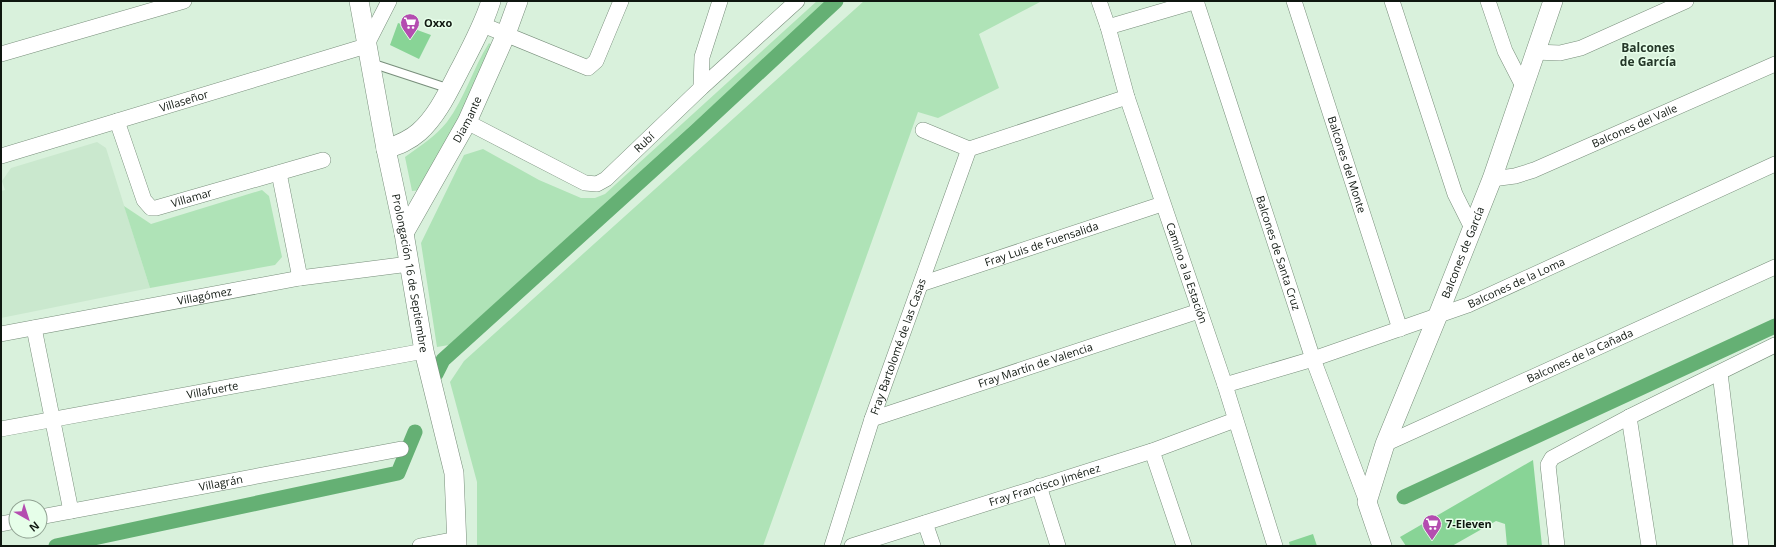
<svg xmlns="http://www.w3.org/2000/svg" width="1776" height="547" viewBox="0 0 1776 547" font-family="'Open Sans',sans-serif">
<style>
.built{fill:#cae8ce}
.green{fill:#afe3b7}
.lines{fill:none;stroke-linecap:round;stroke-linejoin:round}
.canal{stroke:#65b074;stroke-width:15}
.building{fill:#88d496}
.service-casing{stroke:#788e7b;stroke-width:10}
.minor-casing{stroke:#788e7b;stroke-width:16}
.tertiary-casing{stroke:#788e7b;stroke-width:20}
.service{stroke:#fff;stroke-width:8}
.minor{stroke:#fff;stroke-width:15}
.tertiary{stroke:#fff;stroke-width:19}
.labels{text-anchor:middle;stroke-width:3;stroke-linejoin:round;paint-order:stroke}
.poi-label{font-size:11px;font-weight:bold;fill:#0f1710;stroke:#e6fee9;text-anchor:start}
.street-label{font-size:11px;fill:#0f1710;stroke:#e6fee9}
.neighbourhood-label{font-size:12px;font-weight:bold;fill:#243728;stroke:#e6fee9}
</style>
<rect width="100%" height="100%" fill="#d9f1dc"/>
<path class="built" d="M 97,142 L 106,148 L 150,288 L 1,318 L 1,191 L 5,190 L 2,181 L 11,168 Z"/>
<path class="green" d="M 817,1 L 828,1 L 449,345 L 437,347 L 421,243 L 464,155 L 483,149 L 539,180 L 581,198 L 595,198 L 605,194 Z
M 864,1 L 1042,1 L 979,34 L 999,88 L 938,118 L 918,112 L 763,546 L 477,546 L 477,482 L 450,382 L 464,361 Z
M 489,43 L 493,46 L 496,51 L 422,190 L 412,191 L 405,157 C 420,146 435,137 447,122 C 465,98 473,68 489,43 Z
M 262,190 L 269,196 L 282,257 L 275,265 L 150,288 L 124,206 L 151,224 Z"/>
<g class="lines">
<path class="canal" d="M 436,374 L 443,360 L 697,130 L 836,1
M 1404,497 L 1775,326
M 56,546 L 398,473 L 415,432"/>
</g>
<path class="building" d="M 398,23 L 431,35 L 419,59 L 390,45 Z
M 1533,460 L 1542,546 L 1507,546 L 1505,524 L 1496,521 L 1452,546 L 1406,546 L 1400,537 Z
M 1313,534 L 1317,546 L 1290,546 L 1289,542 Z"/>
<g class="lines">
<g class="service-casing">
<path id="service" d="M 371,63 L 450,89"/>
</g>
<g class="minor-casing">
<g id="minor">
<path id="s1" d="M 1099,1 L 1108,27 L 1127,97 L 1225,385 L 1275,546"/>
<path id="s2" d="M 1196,1 L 1313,359 L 1367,502"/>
<path id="s3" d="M 1294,1 L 1400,329"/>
<path d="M 1392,1 L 1455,194 L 1472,228"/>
<path d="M 1488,1 L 1505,51 L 1523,86"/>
<path d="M 483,25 L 588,68 L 596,61 L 621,1"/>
<path d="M 1108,27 L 1197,1"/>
<path d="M 1534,52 L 1560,53 L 1581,48 L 1686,1"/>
<path d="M 1,54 L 184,1"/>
<path d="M 701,88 L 702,57 L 720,1"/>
<path id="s4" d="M 117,121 L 144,200 L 151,208 L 156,208 L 323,160"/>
<path id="s5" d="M 467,122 L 585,183 L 597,184 L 606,179 L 701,88 L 797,1"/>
<path d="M 923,130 L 969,149 L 1127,97"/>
<path id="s6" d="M 1,156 L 366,46 L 389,1"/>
<path d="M 279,173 L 300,278"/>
<path id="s7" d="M 1492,179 L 1515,176 L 1534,170 L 1775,64"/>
<path id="s8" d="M 921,284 L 1162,204"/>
<path d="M 34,328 L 71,511"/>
<path id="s9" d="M 1,334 L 300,278 L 409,264"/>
<path d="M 1720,373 L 1741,546"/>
<path id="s10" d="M 1225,385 L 1313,359 L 1468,305 L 1775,164"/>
<path d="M 1629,417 L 1649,546"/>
<path id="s11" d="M 872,419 L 1199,311"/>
<path id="s12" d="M 1,429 L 424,351"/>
<path id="s13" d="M 1385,444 L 1775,267"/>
<path d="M 1152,451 L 1184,546"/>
<path d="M 1039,486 L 1058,546"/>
<path id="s14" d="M 40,517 L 401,449"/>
<path d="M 925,523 L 933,546"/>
<path d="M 1,524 L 16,521"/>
<path d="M 420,546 L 457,539"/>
<path id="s15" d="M 832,546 L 872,419 L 969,149"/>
<path id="s16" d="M 852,546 L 1152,451 L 1235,420"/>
<path d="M 1557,546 L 1548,465 L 1552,458 L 1629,417 L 1775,345"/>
</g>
</g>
<g class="tertiary-casing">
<g id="tertiary">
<path id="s17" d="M 359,1 L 386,149 L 404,233 L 424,351 L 454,473 L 457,546"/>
<path d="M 386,149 C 398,145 409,141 419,132 C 437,116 448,92 459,71 C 471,48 483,26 491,1"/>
<path id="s18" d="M 404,233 L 467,122 L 506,34 L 518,1"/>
<path id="s19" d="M 1382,546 L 1367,502 L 1385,444 L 1438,315 L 1492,179 L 1553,1"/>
</g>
</g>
<use href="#service" class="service"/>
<use href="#minor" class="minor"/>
<use href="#tertiary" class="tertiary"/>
</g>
<defs>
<g id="supermarket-pin" transform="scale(1)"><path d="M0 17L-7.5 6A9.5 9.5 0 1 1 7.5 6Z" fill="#b44db0" stroke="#e6fee9"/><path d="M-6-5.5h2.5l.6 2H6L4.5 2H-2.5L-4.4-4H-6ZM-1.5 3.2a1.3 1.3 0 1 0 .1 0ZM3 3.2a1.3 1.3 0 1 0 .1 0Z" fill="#fff"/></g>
</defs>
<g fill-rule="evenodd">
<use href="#supermarket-pin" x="410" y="23"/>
<use href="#supermarket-pin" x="1432" y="524"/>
</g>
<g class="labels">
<g class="poi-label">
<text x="424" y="27">Oxxo</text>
<text x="1446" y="528">7-Eleven</text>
</g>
<g class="street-label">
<text dy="4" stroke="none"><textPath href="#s6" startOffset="191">Villaseñor</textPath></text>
<text dy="4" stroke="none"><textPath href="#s18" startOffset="130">Diamante</textPath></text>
<text dy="4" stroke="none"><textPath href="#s7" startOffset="153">Balcones del Valle</textPath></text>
<text dy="4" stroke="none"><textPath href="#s5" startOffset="208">Rubí</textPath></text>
<text dy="4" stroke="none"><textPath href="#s3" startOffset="172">Balcones del Monte</textPath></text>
<text dy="4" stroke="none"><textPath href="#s4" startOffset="136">Villamar</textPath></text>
<text dy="4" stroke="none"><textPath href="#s8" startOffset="127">Fray Luis de Fuensalida</textPath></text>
<text dy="4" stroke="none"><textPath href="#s19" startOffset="314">Balcones de García</textPath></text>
<text dy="4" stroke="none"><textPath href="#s2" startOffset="265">Balcones de Santa Cruz</textPath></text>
<text dy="4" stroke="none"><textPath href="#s17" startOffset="277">Prolongación 16 de Septiembre</textPath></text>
<text dy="4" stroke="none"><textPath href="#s1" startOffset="286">Camino a la Estación</textPath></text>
<text dy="4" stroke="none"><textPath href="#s10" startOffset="309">Balcones de la Loma</textPath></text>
<text dy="4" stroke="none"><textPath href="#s9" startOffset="207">Villagómez</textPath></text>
<text dy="4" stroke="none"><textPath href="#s15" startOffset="210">Fray Bartolomé de las Casas</textPath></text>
<text dy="4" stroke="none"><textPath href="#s13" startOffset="214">Balcones de la Cañada</textPath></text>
<text dy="4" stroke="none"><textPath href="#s11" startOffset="172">Fray Martín de Valencia</textPath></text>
<text dy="4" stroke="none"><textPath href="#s12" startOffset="215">Villafuerte</textPath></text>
<text dy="4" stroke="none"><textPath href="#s14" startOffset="184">Villagrán</textPath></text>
<text dy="4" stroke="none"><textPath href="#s16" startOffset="202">Fray Francisco Jiménez</textPath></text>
</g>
<g class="neighbourhood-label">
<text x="1648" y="52">Balcones<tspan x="1648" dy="14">de García</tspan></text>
</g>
</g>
<rect width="1776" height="547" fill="none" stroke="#0f1710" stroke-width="4"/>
<g transform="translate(28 519) rotate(141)"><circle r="19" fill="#e6fee9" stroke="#90a292"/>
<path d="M0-3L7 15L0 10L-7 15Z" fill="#b44db0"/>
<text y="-6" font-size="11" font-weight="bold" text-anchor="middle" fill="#0f1710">N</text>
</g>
</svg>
